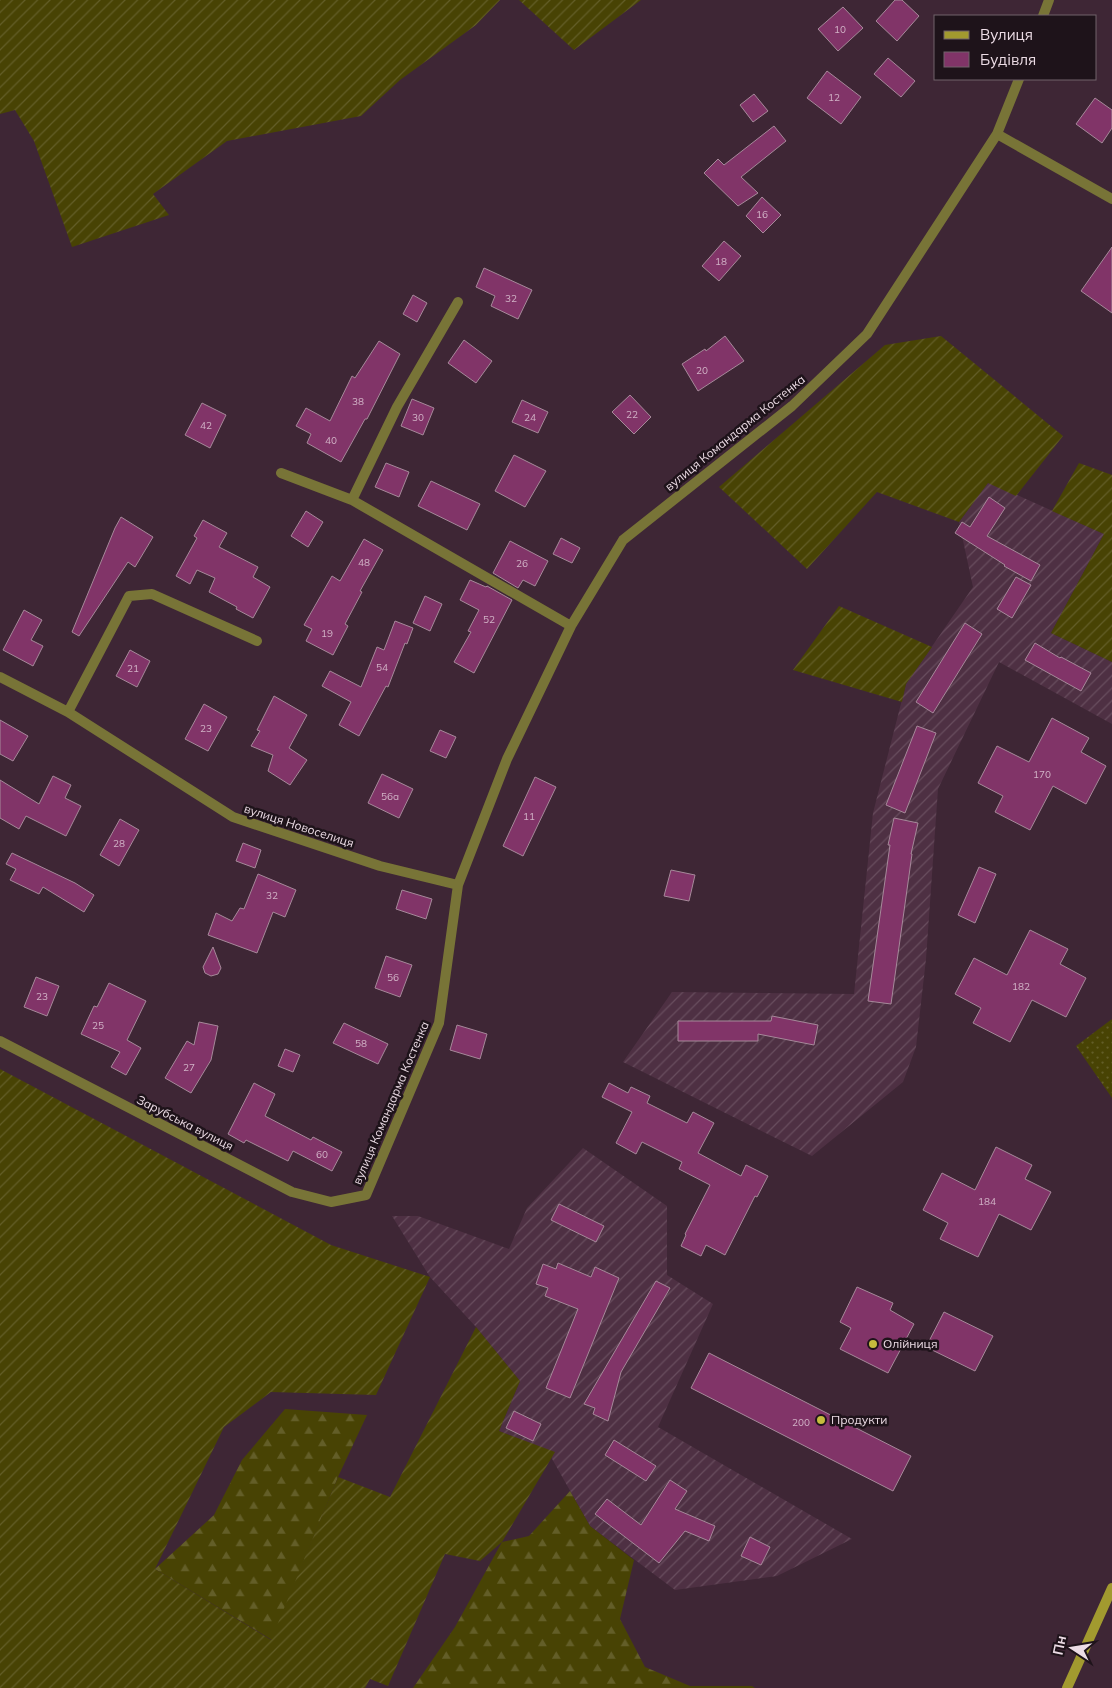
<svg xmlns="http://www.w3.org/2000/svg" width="1112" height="1688" viewBox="0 0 1112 1688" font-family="Mulish,sans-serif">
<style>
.industrial{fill:url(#industrial-furrows)}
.grass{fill:url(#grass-dots)}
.forest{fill:url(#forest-firs)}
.garden{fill:url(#garden-furrows)}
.building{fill:#813468;stroke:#a6899a}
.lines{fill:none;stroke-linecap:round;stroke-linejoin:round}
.street{stroke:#787437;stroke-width:10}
.secondary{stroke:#a29a2f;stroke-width:10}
.poi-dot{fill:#c5bc3d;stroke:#1e131a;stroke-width:2}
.labels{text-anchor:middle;stroke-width:5;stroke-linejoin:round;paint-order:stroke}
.number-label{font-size:10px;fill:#d1b2c6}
.street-label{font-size:12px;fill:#ecdce5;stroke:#1e131a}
.poi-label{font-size:12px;fill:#ecdce5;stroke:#1e131a;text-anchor:start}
</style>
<defs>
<pattern id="industrial-furrows" width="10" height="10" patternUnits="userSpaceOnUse" patternTransform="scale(1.25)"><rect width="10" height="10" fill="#4e3043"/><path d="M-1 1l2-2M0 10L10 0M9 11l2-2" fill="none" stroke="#684d5e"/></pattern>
<pattern id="grass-dots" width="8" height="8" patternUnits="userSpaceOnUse" patternTransform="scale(1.25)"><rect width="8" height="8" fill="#484304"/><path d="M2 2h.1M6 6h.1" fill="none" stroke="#635e28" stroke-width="1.8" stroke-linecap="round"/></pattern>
<pattern id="forest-firs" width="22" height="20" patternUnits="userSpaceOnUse" patternTransform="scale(1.25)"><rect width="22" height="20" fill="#484304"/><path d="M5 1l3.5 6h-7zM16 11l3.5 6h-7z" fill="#635e28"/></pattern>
<pattern id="garden-furrows" width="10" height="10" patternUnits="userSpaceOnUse" patternTransform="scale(1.25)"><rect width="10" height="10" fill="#484304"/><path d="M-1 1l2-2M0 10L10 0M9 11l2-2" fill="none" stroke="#635e28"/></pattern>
</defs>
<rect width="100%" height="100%" fill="#3e2635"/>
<path class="industrial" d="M 988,482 L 1104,534 L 1051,633 L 1112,662 L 1112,724 L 999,662 L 938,789 L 926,959 L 916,1047 L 903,1082 L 812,1156 L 623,1062 L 672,992 L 854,994 L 873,813 L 906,684 L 973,587 L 959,522 Z
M 583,1148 L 667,1206 L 667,1275 L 713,1304 L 658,1427 L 852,1539 L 777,1576 L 675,1590 L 590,1526 L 547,1450 L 499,1431 L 520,1381 L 476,1327 L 430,1277 L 392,1216 L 418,1216 L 509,1249 L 527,1208 Z"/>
<path class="grass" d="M 1112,1019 L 1112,1098 L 1076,1046 Z"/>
<path class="forest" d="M 285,1409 L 367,1415 L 338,1477 L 272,1640 L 155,1569 L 214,1515 L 242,1460 Z
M 570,1491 L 590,1526 L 634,1560 L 620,1619 L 645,1667 L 690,1686 L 752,1686 L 755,1688 L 413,1688 L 455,1627 L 502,1542 L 529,1536 Z"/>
<path class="garden" d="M 0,0 L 500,0 L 476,25 L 400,80 L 361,116 L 227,141 L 153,194 L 169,215 L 72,247 L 34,141 L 15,110 L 0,114 Z
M 519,0 L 641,0 L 574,50 Z
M 941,336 L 1063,436 L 1016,496 L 988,483 L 959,522 L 877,492 L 807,569 L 719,487 L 885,345 Z
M 1079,463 L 1112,475 L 1112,662 L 1051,633 L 1104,534 L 1052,511 Z
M 839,606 L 932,647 L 906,684 L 902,702 L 793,670 Z
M 0,1069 L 331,1245 L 430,1277 L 376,1395 L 271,1392 L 224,1427 L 155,1569 L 271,1640 L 338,1477 L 390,1497 L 476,1327 L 520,1381 L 499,1431 L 555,1452 L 502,1542 L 480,1561 L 445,1554 L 388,1686 L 370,1679 L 365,1688 L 0,1688 Z"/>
<path class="building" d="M 895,0 L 902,0 L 919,16 L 897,41 L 876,21 Z
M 843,7 L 863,28 L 838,51 L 818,29 Z
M 888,58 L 915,81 L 901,97 L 874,74 Z
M 827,71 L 861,97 L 841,124 L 807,98 Z
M 754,94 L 768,111 L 753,122 L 740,105 Z
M 1095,98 L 1112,110 L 1112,128 L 1102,143 L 1076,124 Z
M 774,126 L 786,141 L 741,177 L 758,193 L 738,206 L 704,173 L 718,159 L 724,165 Z
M 762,197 L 781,215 L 763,233 L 746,216 Z
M 724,241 L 741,256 L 719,281 L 702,266 Z
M 1112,247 L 1112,313 L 1081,291 Z
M 484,268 L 532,290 L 518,319 L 491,306 L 495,296 L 476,287 Z
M 413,295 L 427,303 L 417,322 L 403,314 Z
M 725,336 L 744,361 L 698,391 L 682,364 L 705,349 L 706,351 Z
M 464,340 L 492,361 L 476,383 L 448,363 Z
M 379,341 L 400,354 L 367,419 L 365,419 L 341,462 L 307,443 L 311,434 L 296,426 L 306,408 L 330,421 L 352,376 L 355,378 Z
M 630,395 L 651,417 L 634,434 L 612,412 Z
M 412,399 L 434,408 L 423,435 L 401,426 Z
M 522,400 L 548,412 L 538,433 L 512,422 Z
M 202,403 L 226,415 L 210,448 L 185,435 Z
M 514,455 L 546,471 L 525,507 L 495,491 Z
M 386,463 L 409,472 L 399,497 L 375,487 Z
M 431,481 L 480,504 L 467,530 L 418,506 Z
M 989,497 L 1005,508 L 987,536 L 1040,565 L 1031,581 L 1004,566 L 1005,565 L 955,533 L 962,522 L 970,527 Z
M 306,511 L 323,522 L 308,547 L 291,536 Z
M 121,517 L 153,537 L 135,567 L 128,562 L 79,636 L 72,632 L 115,528 Z
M 203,520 L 227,533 L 219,547 L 258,567 L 253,577 L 270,587 L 253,618 L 236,609 L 237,607 L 209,592 L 215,578 L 197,570 L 190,584 L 176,576 L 197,538 L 194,536 Z
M 561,538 L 580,548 L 572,563 L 553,554 Z
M 364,539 L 383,550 L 360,591 L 362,592 L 345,624 L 348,626 L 333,655 L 306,641 L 312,629 L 304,625 L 332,576 L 340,581 Z
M 510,541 L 548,561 L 535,586 L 523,580 L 518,588 L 493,573 Z
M 1016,577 L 1031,585 L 1012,618 L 997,609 Z
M 470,580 L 486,587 L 487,586 L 512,600 L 474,673 L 454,662 L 471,632 L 468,631 L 479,610 L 460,600 Z
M 425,596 L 442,604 L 430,631 L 413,623 Z
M 24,610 L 42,620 L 31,640 L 43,646 L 33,666 L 3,650 Z
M 395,621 L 413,628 L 407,644 L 405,643 L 388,687 L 386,686 L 359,736 L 339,725 L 351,702 L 322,686 L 330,671 L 361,687 L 377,647 L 384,650 Z
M 965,623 L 982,634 L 933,713 L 916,702 Z
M 1035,643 L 1060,658 L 1061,657 L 1091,673 L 1081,691 L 1025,660 Z
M 130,650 L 150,661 L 137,687 L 116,676 Z
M 274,696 L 307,715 L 289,748 L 307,760 L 290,785 L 268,771 L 273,755 L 251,746 L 260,731 L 257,730 Z
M 204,704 L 227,717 L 208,751 L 185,739 Z
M 1052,718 L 1089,738 L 1081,752 L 1106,766 L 1086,804 L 1053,786 L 1030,830 L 995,812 L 1003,796 L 978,783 L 997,746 L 1029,762 Z
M 0,720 L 28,736 L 13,761 L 0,754 Z
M 917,726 L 936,733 L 905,813 L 886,805 Z
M 440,730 L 456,737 L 446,758 L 430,751 Z
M 382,774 L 413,789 L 399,818 L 368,803 Z
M 53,776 L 71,785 L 65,798 L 81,806 L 66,836 L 26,816 L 19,829 L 0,818 L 0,780 L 39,804 Z
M 535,777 L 556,787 L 523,856 L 503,846 Z
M 894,818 L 918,823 L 911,854 L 912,854 L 891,1004 L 868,1001 L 890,845 L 888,845 Z
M 120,819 L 139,830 L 119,866 L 100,855 Z
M 243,843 L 261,850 L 255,868 L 236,861 Z
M 12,853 L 75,883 L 94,895 L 84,912 L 43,887 L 39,894 L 10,880 L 16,869 L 6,864 Z
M 979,867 L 996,874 L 975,923 L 958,915 Z
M 671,870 L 695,875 L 689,901 L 664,896 Z
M 258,874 L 296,890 L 285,917 L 273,912 L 257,953 L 208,935 L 216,913 L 232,921 L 240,908 L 244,909 Z
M 402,890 L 432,899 L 426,919 L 396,909 Z
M 1030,930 L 1068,949 L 1060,964 L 1086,978 L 1066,1017 L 1032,1000 L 1010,1042 L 973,1023 L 981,1008 L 955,994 L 974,958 L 1007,975 Z
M 213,947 L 221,968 L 218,974 L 211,976 L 205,973 L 203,967 Z
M 386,956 L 412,965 L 400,997 L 375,988 Z
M 36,977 L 59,986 L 47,1016 L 24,1007 Z
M 109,983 L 146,1001 L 127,1040 L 141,1048 L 126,1075 L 111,1067 L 120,1052 L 81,1034 L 94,1006 L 97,1007 Z
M 772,1016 L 818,1025 L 814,1045 L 758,1034 L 758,1041 L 678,1041 L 678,1021 L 771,1021 Z
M 199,1022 L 218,1026 L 211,1060 L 191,1093 L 165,1078 L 187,1041 L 194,1045 Z
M 344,1023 L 388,1044 L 378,1064 L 333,1043 Z
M 457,1025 L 487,1034 L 480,1059 L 450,1050 Z
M 285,1049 L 300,1055 L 293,1072 L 278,1066 Z
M 254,1083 L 275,1094 L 265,1116 L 311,1140 L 313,1137 L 342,1152 L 332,1171 L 293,1151 L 288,1161 L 246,1140 L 244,1143 L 228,1134 Z
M 609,1083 L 628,1093 L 631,1087 L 650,1096 L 647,1103 L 687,1123 L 693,1112 L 714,1123 L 698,1153 L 741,1176 L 746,1165 L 768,1176 L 757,1197 L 755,1196 L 725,1255 L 706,1245 L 701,1256 L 681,1246 L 686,1235 L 685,1234 L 710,1185 L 679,1169 L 682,1162 L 642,1142 L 636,1154 L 616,1143 L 632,1112 L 602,1097 Z
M 996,1147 L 1032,1165 L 1025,1179 L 1051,1192 L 1031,1230 L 999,1214 L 978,1257 L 940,1239 L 948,1223 L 923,1210 L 942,1173 L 975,1190 Z
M 559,1204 L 604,1226 L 596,1242 L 551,1220 Z
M 558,1263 L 591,1277 L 595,1267 L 619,1278 L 570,1398 L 546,1388 L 578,1309 L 545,1296 L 548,1288 L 536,1284 L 543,1264 L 556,1269 Z
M 656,1281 L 670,1288 L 621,1372 L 608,1421 L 593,1414 L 595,1408 L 584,1404 Z
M 857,1287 L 893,1303 L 890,1310 L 914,1324 L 888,1373 L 840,1349 L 851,1328 L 840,1322 Z
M 944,1312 L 993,1336 L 975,1371 L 926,1347 Z
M 709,1353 L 911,1456 L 893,1491 L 691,1388 Z
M 514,1411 L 541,1424 L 533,1441 L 506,1428 Z
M 614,1440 L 656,1466 L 646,1481 L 605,1455 Z
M 670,1480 L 687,1491 L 675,1509 L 715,1526 L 709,1541 L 685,1531 L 659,1563 L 595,1514 L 607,1499 L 641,1525 Z
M 750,1537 L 770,1547 L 761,1565 L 741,1556 Z"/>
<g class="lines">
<path class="street" d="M 1043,16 L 1049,0
M 997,134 L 1112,199
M 281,473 L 352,500 L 571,626
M 352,500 L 397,407 L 458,302
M 0,677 L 68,712 L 233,817 L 380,866 L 458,885
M 68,712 L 129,596 L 152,594 L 257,641
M 0,1041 L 292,1192 L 331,1202 L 366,1195 L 439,1023 L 458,885 L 507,759 L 571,626 L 623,540 L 792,406 L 867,334 L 997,134 L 1019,79"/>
<path class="secondary" d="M 1067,1688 L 1112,1588"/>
</g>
<g class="poi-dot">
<circle cx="873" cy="1344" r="5"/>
<circle cx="821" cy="1420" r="5"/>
</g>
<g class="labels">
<g class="number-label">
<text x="840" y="33">10</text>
<text x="834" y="101">12</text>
<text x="762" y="218">16</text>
<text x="721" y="265">18</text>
<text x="511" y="302">32</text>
<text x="702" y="374">20</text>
<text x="358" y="405">38</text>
<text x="632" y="418">22</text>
<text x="418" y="421">30</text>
<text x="530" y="421">24</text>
<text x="206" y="429">42</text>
<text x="331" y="444">40</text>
<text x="364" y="566">48</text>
<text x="522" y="567">26</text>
<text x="489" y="623">52</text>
<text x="327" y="637">19</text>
<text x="382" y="671">54</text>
<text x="133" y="672">21</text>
<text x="206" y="732">23</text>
<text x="1042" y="778">170</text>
<text x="390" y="800">56а</text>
<text x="529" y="820">11</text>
<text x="119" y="847">28</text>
<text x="272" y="899">32</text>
<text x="393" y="981">56</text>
<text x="1021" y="990">182</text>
<text x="42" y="1000">23</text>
<text x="98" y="1029">25</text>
<text x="361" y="1047">58</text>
<text x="189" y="1071">27</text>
<text x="322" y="1158">60</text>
<text x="987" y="1205">184</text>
<text x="801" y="1426">200</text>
</g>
<g class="street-label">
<text transform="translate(735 433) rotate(-39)" y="4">вулиця Командарма Костенка</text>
<text transform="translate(299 826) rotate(18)" y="4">вулиця Новоселиця</text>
<text transform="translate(391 1103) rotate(-67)" y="4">вулиця Командарма Костенка</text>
<text transform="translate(185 1123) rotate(27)" y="4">Зарубська вулиця</text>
</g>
<g class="poi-label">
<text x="883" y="1348">Олійниця</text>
<text x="831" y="1424">Продукти</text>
</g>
</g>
<rect x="934" y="15" width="162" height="65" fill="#1e131a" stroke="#70636b"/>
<rect x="944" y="31" width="25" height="8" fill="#a29a2f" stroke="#70636b"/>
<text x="980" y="40" font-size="15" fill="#ecdce5">Вулиця</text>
<rect x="944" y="52" width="25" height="15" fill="#813468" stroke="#70636b"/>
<text x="980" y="65" font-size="15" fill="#ecdce5">Будівля</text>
<g transform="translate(1072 1648) rotate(282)" stroke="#1e131a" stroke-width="4" paint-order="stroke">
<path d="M0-4L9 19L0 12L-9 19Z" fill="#ecdce5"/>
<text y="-8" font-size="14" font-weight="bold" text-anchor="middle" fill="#ecdce5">Пн</text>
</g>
</svg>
